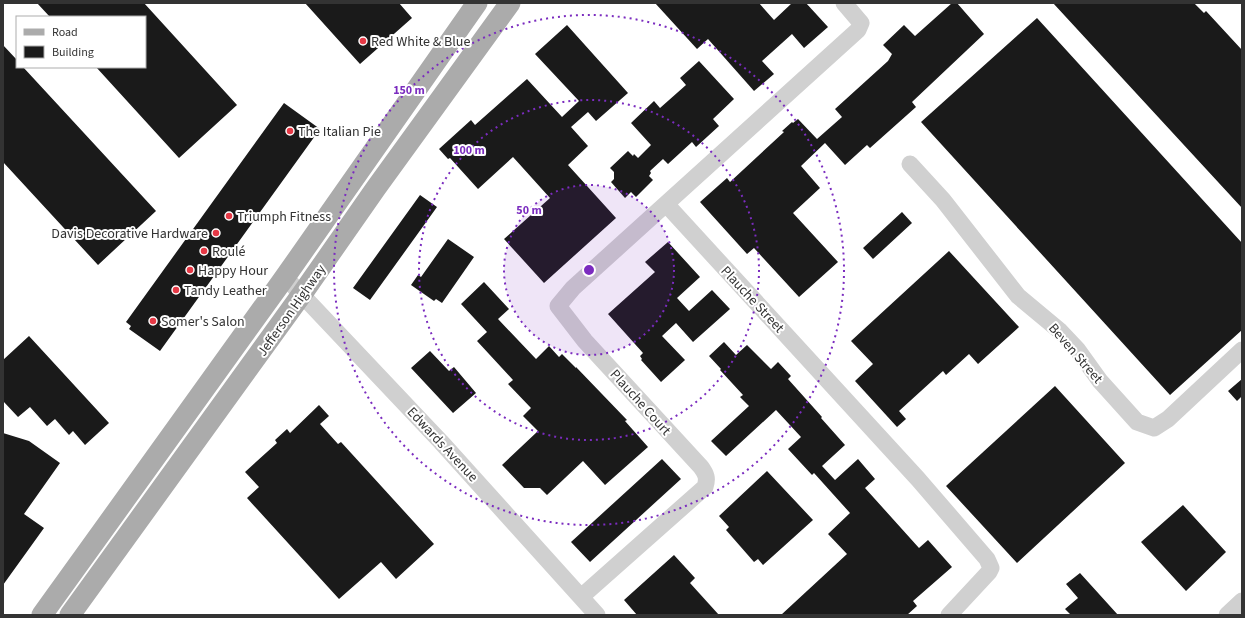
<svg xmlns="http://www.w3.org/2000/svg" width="1245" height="618" viewBox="0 0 1245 618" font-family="'Source Sans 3',sans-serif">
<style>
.building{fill:#1a1a1a}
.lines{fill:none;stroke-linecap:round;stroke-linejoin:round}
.minor{stroke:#d0d0d0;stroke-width:17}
.major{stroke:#ababab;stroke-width:21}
.ring{fill:none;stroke:#7b2cbf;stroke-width:2;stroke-dasharray:2 4}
.poi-dot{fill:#e63946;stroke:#fff;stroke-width:1.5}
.labels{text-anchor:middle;stroke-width:4;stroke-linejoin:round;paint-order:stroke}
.poi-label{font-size:14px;fill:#333;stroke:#fff;text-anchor:start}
.street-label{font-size:14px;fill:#333;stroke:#fff}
.centre{fill:#7b2cbf;stroke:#fff;stroke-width:2}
.ring-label{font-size:12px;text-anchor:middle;font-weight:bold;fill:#7b2cbf;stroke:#fff;stroke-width:4;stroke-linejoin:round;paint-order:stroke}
</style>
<rect width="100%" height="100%" fill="#fff"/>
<path class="building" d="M 37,3 L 144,3 L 237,105 L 179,158 L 96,67 L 145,67 L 145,17 L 50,17 Z
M 305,3 L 399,3 L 412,18 L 360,64 Z
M 655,3 L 759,3 L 774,20 L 792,3 L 806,3 L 828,27 L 804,48 L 792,34 L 762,61 L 774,74 L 754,91 L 708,39 L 697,49 Z
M 952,3 L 957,3 L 984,34 L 912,102 L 916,107 L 870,148 L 867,145 L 845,165 L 825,143 L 801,166 L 820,188 L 793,213 L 838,262 L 799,297 L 754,248 L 747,254 L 700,202 L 727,178 L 730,182 L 784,132 L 782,131 L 792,122 L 793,123 L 798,119 L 817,139 L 842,117 L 835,109 L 888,61 L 892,54 L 883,45 L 904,25 L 915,36 Z
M 1053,3 L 1194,3 L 1204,13 L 1206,11 L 1242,50 L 1242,208 Z
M 1037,18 L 1242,243 L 1242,330 L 1170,395 L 921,122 Z
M 567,25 L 628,93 L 596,121 L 588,112 L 571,127 L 588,146 L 568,165 L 616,218 L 544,283 L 504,239 L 550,198 L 513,157 L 478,189 L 450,158 L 448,159 L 439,149 L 471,120 L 475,125 L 527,79 L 562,117 L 579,101 L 535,54 Z
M 3,45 L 17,60 L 17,67 L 23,67 L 156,211 L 98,265 L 3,162 Z
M 699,61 L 734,99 L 713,119 L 719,126 L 696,147 L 692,142 L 668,164 L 663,159 L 650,171 L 651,173 L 649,176 L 653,180 L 636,197 L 631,192 L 625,198 L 611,182 L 614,179 L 614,172 L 610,168 L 628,151 L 633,156 L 634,154 L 638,158 L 651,145 L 631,123 L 654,101 L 660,108 L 686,85 L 680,78 Z
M 284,103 L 320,129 L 160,351 L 129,329 L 131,326 L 126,322 Z
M 420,195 L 437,207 L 370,300 L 353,288 Z
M 902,212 L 912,223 L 873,259 L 863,248 Z
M 448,239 L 474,257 L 442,303 L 436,299 L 434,301 L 411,285 L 418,275 L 421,277 Z
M 668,242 L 700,277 L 677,298 L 689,311 L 712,290 L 730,309 L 693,342 L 676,323 L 662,336 L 685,360 L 661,382 L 641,360 L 642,359 L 640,356 L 643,353 L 608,314 L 655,272 L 645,262 Z
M 949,251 L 1019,327 L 978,364 L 969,354 L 946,375 L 943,371 L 899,411 L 906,419 L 897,427 L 855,381 L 873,364 L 851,341 Z
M 484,282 L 509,309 L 498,319 L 536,359 L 549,346 L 559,357 L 562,354 L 576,368 L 576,367 L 627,420 L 625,421 L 648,447 L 605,485 L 583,461 L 547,495 L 540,488 L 524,488 L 502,465 L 538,431 L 523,416 L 531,408 L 508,384 L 513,380 L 477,341 L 487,332 L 461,304 Z
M 29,336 L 109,423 L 85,445 L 73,431 L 69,435 L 55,419 L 47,426 L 30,407 L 18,417 L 3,401 L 3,360 Z
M 724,342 L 736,355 L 747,345 L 771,369 L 778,362 L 791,376 L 788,379 L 822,417 L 821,418 L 845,445 L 822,466 L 835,480 L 858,459 L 875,479 L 865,488 L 919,548 L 928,540 L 952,567 L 913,601 L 917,606 L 907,615 L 781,615 L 847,554 L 828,534 L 850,513 L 814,473 L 812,475 L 788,449 L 801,437 L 776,410 L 726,456 L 711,441 L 749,406 L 740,397 L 743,395 L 720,370 L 721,369 L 709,356 Z
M 430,351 L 449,371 L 454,367 L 476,393 L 453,413 L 411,368 Z
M 1242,379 L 1242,396 L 1237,401 L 1228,391 Z
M 1055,386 L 1125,463 L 1017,563 L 946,486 Z
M 319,405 L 329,416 L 320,424 L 338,444 L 341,442 L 434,544 L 396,579 L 381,562 L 339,599 L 247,498 L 259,487 L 245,472 L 277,443 L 275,440 L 287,429 L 290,433 Z
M 3,433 L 29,441 L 60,463 L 24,514 L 44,528 L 3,585 Z
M 662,459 L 681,479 L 590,562 L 571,542 Z
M 767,471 L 813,520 L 763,565 L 758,559 L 754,562 L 726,530 L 729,527 L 719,516 Z
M 1183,505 L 1226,552 L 1186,591 L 1141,542 Z
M 674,555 L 695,578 L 690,583 L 719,615 L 637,615 L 624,600 Z
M 1080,573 L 1118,615 L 1071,615 L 1065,609 L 1078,598 L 1066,584 Z"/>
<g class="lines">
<path class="minor" d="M 910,164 L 943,200 L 1018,296 L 1060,331 L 1077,349 L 1100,381 L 1137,422 L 1154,428 L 1168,419 L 1242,350
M 666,204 L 918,479 L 987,559 L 991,568 L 989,572 L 949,615
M 285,277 L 441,442 L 597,615
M 581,597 L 705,487 C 708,478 706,474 701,467 L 585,341 L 558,306 L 573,288 L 858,30 L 861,23 L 844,3
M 1227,615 L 1242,601"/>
<path class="major" d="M 42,615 L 285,277 L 477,3
M 70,615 L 302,294 L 376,188 L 510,3"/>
</g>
<circle cx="589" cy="270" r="85" fill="#7b2cbf" fill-opacity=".12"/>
<g class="ring">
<circle cx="589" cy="270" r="85"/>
<circle cx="589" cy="270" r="170"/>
<circle cx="589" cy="270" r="255"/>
</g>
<g class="poi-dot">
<circle cx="363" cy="41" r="4"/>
<circle cx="290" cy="131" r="4"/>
<circle cx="229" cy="216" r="4"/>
<circle cx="216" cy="233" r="4"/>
<circle cx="204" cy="251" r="4"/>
<circle cx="190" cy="270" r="4"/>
<circle cx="176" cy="290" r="4"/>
<circle cx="153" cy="321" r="4"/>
</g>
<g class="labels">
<g class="poi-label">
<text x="371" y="46">Red White &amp; Blue</text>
<text x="298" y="136">The Italian Pie</text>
<text x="237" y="221">Triumph Fitness</text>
<text x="208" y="238" text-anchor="end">Davis Decorative Hardware</text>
<text x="212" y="256">Roulé</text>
<text x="198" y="275">Happy Hour</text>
<text x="184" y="295">Tandy Leather</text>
<text x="161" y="326">Somer's Salon</text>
</g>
<g class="street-label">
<text transform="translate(753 299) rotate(47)" y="5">Plauche Street</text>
<text transform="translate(291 310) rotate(-55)" y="5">Jefferson Highway</text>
<text transform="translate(1076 353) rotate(49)" y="5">Beven Street</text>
<text transform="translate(641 402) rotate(48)" y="5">Plauche Court</text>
<text transform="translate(443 444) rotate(47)" y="5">Edwards Avenue</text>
</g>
</g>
<circle cx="589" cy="270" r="6" class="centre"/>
<g class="ring-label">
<text x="409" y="94">150 m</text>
<text x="469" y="154">100 m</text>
<text x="529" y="214">50 m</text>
</g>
<rect width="1245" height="618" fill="none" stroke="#333333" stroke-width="8"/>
<rect x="16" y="16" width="130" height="52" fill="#ffffff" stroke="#adadad"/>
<rect x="24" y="29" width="20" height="6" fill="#ababab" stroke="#adadad"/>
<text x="52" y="36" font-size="12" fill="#333333">Road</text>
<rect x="24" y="46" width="20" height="12" fill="#1a1a1a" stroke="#adadad"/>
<text x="52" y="56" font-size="12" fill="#333333">Building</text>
</svg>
